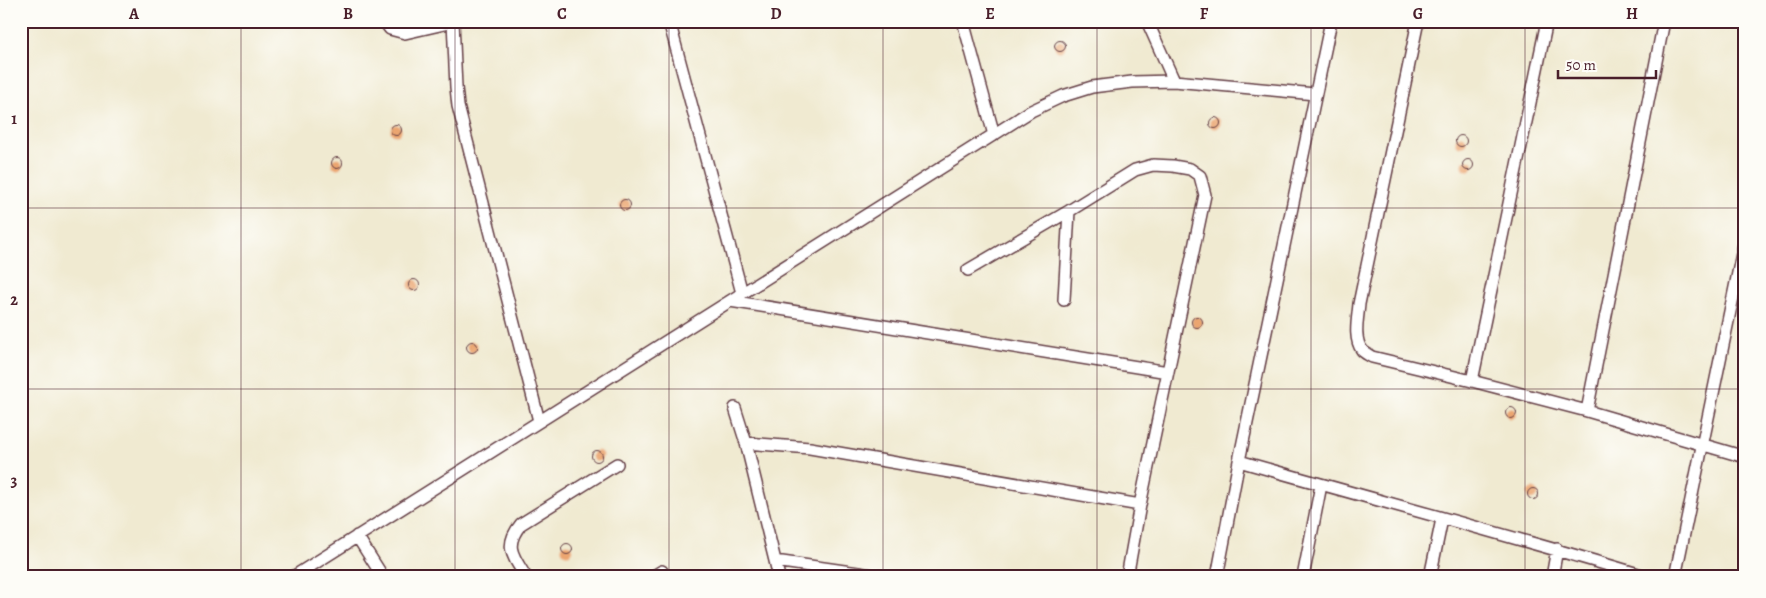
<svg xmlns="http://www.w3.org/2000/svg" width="1766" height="598" viewBox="0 0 1766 598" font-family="Alegreya,serif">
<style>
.building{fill:#eba56f}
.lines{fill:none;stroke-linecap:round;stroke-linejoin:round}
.street-casing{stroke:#633d44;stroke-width:14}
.street{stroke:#fff;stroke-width:11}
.grid{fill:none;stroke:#4a1f2b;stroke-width:1;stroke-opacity:0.55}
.neatline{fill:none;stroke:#4a1f2b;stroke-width:2}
.grid-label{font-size:16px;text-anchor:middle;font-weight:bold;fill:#4a1f2b}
</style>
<rect width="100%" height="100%" fill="#fdfcf7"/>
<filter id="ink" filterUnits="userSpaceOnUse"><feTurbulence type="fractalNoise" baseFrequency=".02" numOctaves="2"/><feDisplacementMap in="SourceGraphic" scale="10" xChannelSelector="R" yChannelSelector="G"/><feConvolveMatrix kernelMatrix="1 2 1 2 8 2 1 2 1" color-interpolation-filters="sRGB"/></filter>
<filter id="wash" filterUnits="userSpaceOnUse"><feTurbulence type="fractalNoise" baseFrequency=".0096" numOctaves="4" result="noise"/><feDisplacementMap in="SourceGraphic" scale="20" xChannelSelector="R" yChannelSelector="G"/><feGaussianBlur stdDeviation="1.12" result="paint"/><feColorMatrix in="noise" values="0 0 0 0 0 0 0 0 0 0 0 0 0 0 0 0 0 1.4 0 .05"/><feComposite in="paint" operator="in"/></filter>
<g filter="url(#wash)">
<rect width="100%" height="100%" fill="#f0ead1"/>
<g id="blocks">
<path class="building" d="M1054.5 46a5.5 5.5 0 1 1 11 0a5.5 5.5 0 1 1-11 0Z
M1209.5 123a5.5 5.5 0 1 1 11 0a5.5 5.5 0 1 1-11 0Z
M390.5 130a5.5 5.5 0 1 1 11 0a5.5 5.5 0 1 1-11 0Z
M1455.5 141a5.5 5.5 0 1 1 11 0a5.5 5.5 0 1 1-11 0Z
M331.5 163a5.5 5.5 0 1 1 11 0a5.5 5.5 0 1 1-11 0Z
M1462.5 165a5.5 5.5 0 1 1 11 0a5.5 5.5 0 1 1-11 0Z
M619.5 205a5.5 5.5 0 1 1 11 0a5.5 5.5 0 1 1-11 0Z
M408.5 285a5.5 5.5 0 1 1 11 0a5.5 5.5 0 1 1-11 0Z
M1191.5 322a5.5 5.5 0 1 1 11 0a5.5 5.5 0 1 1-11 0Z
M466.5 347a5.5 5.5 0 1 1 11 0a5.5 5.5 0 1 1-11 0Z
M1505.5 413a5.5 5.5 0 1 1 11 0a5.5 5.5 0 1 1-11 0Z
M591.5 456a5.5 5.5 0 1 1 11 0a5.5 5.5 0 1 1-11 0Z
M1527.5 494a5.5 5.5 0 1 1 11 0a5.5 5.5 0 1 1-11 0Z
M561.5 549a5.5 5.5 0 1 1 11 0a5.5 5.5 0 1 1-11 0Z"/>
</g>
</g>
<g filter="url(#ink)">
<use href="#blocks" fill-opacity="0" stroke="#633d44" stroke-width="1"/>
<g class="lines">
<g class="street-casing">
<path id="street" d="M 384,21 L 390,29 L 405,33 L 453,22
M 453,21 L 456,87 L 458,106 L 539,421
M 669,21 L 742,293
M 963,21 L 994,135
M 1147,21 L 1174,81
M 1418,21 L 1359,304 C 1358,318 1353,338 1362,350 C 1364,353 1369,355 1372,357 L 1472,381 L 1587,411 L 1745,457
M 968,270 L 1069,211 L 1135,170 L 1153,165 L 1173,166 L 1190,169 L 1200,176 L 1205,195 L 1140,505 L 1127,577
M 1064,300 L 1069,211
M 730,301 L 1168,372
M 1472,381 L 1547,21
M 735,408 L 746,443 L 779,577
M 1587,411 L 1664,21
M 746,443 L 810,448 L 1140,505
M 1239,461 C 1375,500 1513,536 1648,577
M 357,536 L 383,577
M 775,561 L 886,577
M 293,577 L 1031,111 L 1063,96 L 1092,87 L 1132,82 L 1174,81 L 1315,94
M 526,577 C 513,556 503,546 521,524 L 617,464
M 652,577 L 662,571
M 1217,577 L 1239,461 L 1331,21
M 1303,577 L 1321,485
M 1430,577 L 1442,519
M 1552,577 L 1557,549
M 1675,577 L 1745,239"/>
</g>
<use href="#street" class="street"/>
</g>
</g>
<path class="grid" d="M 241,21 L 241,577M 455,21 L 455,577M 669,21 L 669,577M 883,21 L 883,577M 1097,21 L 1097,577M 1311,21 L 1311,577M 1525,21 L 1525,577M 21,208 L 1745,208M 21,389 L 1745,389"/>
<rect width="1766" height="598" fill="none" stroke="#fdfcf7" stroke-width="55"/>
<path d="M1558 70v8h98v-8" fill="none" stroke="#4a1f2b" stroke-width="2.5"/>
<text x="1566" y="70" font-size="15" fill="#4a1f2b" stroke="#fdfcf7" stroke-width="4" paint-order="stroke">50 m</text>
<rect x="28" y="28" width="1710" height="542" class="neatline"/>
<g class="grid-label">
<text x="134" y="19">A</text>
<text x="348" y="19">B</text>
<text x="562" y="19">C</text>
<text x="776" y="19">D</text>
<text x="990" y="19">E</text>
<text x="1204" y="19">F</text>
<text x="1418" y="19">G</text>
<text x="1632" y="19">H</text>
<text x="14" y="124">1</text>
<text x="14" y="305">2</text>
<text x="14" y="486">3</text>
</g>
</svg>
